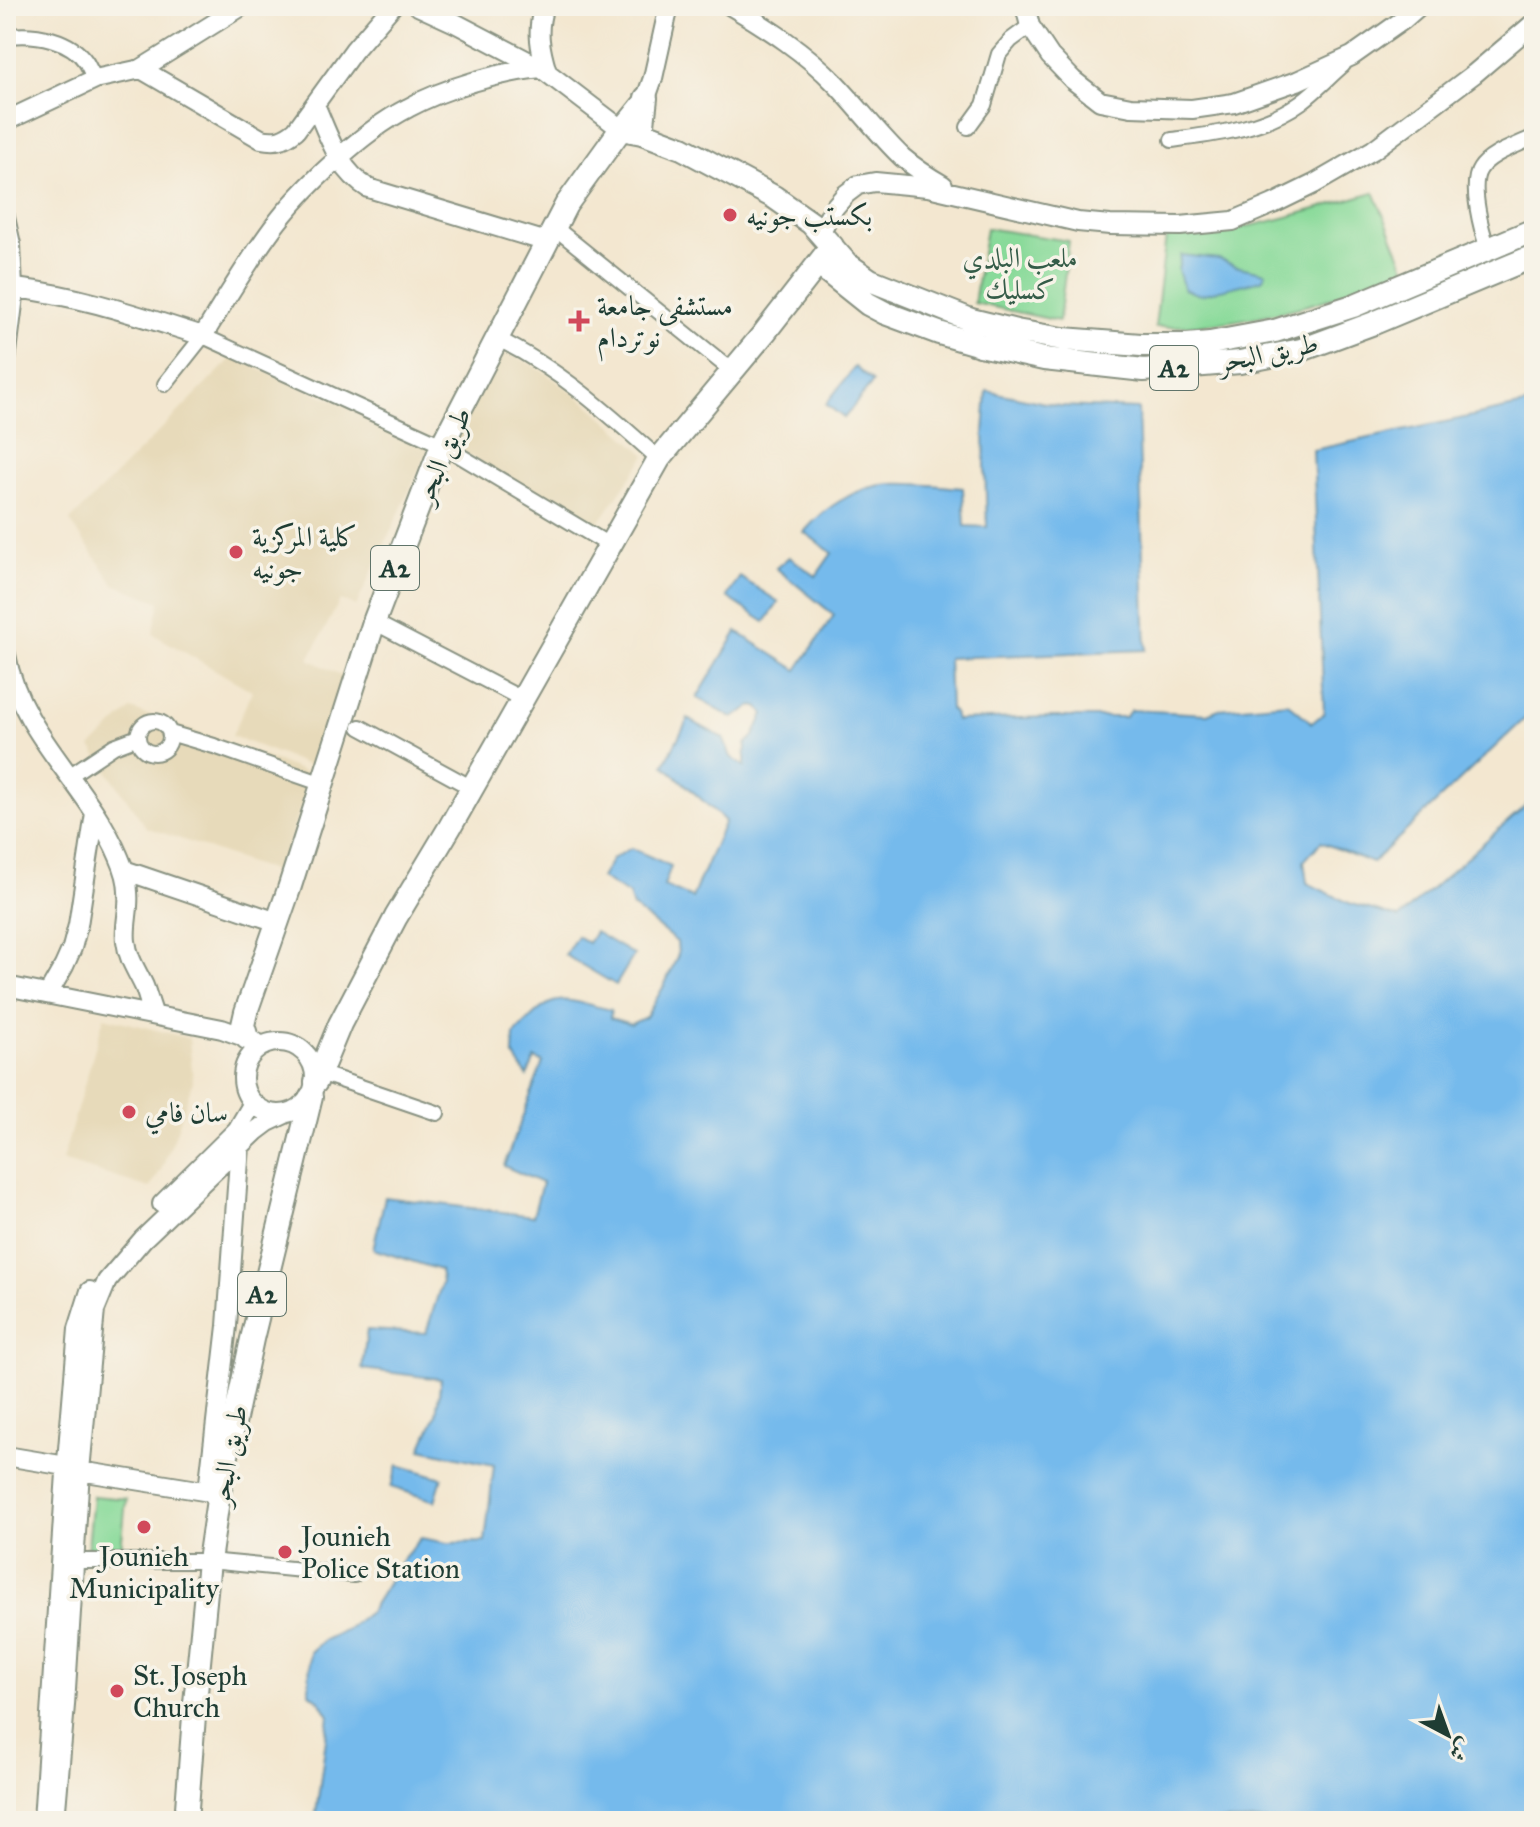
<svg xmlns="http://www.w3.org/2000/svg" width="1540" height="1827" viewBox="0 0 1540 1827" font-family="'IM FELL Great Primer',Amiri,serif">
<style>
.built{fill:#e7daba}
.green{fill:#89da9a;stroke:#548c67;stroke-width:2}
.water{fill:#75baec;stroke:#4a7c90;stroke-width:2}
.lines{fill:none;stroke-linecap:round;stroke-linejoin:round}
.street-casing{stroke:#899282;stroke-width:18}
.secondary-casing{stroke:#899282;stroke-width:22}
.primary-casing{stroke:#899282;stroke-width:26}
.street{stroke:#fff;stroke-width:14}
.secondary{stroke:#fff;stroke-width:18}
.primary{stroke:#fff;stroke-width:22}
.poi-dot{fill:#d1495b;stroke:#f7f3e8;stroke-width:3}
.labels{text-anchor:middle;stroke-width:7;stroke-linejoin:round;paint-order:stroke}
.shield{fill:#f7f3e8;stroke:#60746a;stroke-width:2}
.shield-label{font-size:26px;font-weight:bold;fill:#1f3d34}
.poi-label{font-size:28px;fill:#1f3d34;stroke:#f7f3e8;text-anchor:start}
.park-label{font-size:28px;fill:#345c48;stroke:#f7f3e8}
.street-label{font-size:28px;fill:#1f3d34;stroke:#f7f3e8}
</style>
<rect width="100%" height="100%" fill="#f7f3e8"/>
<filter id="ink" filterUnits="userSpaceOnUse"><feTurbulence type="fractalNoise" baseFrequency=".0125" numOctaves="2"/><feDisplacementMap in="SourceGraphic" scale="16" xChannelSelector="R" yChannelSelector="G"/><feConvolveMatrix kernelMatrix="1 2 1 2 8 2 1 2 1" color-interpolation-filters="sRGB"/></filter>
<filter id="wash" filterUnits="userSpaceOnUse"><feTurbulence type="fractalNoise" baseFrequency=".006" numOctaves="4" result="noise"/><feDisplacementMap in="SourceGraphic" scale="32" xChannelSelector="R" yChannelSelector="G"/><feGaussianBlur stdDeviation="1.8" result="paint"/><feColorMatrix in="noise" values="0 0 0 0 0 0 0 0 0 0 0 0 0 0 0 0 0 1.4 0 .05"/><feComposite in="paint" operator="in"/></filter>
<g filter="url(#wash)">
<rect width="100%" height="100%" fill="#f3e7d0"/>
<path class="built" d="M 501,351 L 523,360 L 544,372 L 588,404 L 646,455 L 593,531 L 451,445 Z
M 232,358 L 338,402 L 430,446 L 356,606 L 340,600 L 309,659 L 350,680 L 319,769 L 232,736 L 252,691 L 153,634 L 160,602 L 114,584 L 70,521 Z
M 131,709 L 311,774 L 279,873 L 146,827 L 91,747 Z
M 104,1017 L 189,1038 L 193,1081 L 176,1133 L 162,1168 L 150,1188 L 62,1161 Z"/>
<path class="green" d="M 1374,192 L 1406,269 C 1333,304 1237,327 1155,327 L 1166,236 C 1239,235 1304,212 1374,192 Z
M 986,228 L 1069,241 L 1059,321 L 974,303 Z
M 93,1496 L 126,1499 L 120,1560 L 87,1557 Z"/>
<path class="water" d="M 1181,255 L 1219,259 L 1235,266 L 1266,273 L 1262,280 L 1200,295 L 1184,289 L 1178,270 Z
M 855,367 L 873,382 L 844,418 L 826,404 Z
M 987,391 L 1060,406 L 1138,409 L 1146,650 L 948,658 L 950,709 L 954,713 L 956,720 L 1053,717 L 1125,717 L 1131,710 L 1207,714 L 1219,709 L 1288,703 L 1312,723 L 1324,713 L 1313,450 L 1534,403 L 1534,710 L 1372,863 L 1321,842 L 1304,861 L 1307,883 L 1349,903 L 1399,918 L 1534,798 L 1534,1821 L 315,1821 L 329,1716 L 320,1701 L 309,1692 L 310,1652 L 322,1641 L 347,1629 L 370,1611 L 402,1560 L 421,1538 L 448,1543 L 485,1542 L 494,1465 L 421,1449 L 436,1415 L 441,1379 L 362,1369 L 367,1330 L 426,1333 L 442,1282 L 440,1270 L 373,1249 L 385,1197 L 533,1216 L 542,1183 L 504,1166 L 543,1062 L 535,1059 L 527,1076 L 513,1054 L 514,1035 C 555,991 555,997 611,1010 L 610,1018 L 631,1024 L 646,1017 L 665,984 L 678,955 L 677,942 L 633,907 L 629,895 L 601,878 L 612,859 L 631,848 L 671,866 L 664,886 L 692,898 L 725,821 L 664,765 L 688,719 L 723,738 L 731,757 L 745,767 L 746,744 L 754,736 L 764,714 L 758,707 L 751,706 L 733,718 L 697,698 L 737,632 L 797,670 L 834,615 L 776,568 L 789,557 L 816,576 L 832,553 L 804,532 C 825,507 858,485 892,484 C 915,483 939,486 963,488 L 965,526 L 987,527 L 984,433 Z
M 740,577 L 779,602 L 765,622 L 727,597 Z
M 595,932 L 634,955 L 616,985 L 565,955 L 577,936 L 588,943 Z
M 398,1465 L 442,1478 L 435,1501 L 391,1487 Z"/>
</g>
<g filter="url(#ink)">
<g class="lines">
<g class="street-casing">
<path id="street" d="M 10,36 C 36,33 70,39 86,62 C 89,67 92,74 95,79
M 968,127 L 984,105 L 999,54 L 1011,40 L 1030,26
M 1172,140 C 1216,134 1264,129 1301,102 C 1316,91 1329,77 1343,65
M 6,213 L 13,244 L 15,288
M 554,227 L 731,370
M 1488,249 C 1482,232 1469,185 1480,169 C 1490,153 1517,146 1534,137
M 496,338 C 558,368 608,413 659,459
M 165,384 L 203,336 L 442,445 L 609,545
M 374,622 L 522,699
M138 737a16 16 0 1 1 32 0a16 16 0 1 1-32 0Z
M 360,727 L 472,788
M 170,733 L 214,746 L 323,784
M 69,776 L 114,746 L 138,737
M 320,1073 L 437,1113
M 74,1561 L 209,1561 L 354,1575"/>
</g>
<g class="secondary-casing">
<path id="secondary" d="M 418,6 L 455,23 L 541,68 L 621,129 L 646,98 L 653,78 L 669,6
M 544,6 C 536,30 540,49 547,72
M 731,6 C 768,28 805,52 835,83 C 858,107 878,134 902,157 C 915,168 929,177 943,185
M 1025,6 L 1030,26 L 1050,56 L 1073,80 L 1100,101 L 1131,107 L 1192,109 L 1234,103 L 1297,81 L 1352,56 L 1403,20 L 1419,6
M 141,69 L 261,139 C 276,142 284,140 296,130 L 354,50 L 392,6
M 315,105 C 329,136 338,170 368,188 L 547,242
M 6,121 L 95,79 L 141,69 L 242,6
M 820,233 L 833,209 L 846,194 L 858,185 L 875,182 L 928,187 L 1078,222 L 1110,225 L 1180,226 L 1233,221 L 1273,204 L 1314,184 L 1373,150 L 1474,74 L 1534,23
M 6,360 L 15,288 C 82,296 139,316 203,336 C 225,300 247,263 272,229 C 302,188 363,131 408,108 C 444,88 500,72 541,68
M 6,655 C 20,734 89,785 119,857 C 124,868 128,880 128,892 C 130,908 124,925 126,941 C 128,959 137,971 144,986 C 148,996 150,1006 154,1015
M 124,870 L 277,922
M 6,986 L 222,1029 L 247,1038 L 263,1046
M 48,994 L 64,966 L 72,948 L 78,925 L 95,813
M243 1078a36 36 0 1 1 72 0a36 36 0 1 1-72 0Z
M 162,1204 L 237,1130 L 253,1103
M 6,1456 L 66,1466 L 80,1471 L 216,1493
M 208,1491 L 227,1326 L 240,1146
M 43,1821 L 66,1473 L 78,1329 L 90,1291
M 55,1821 L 65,1705 L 80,1471 L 95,1310 L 107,1281 L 143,1239 L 256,1131 L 268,1122 L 285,1114"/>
</g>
<g class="primary-casing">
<path id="primary" d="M 642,133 L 646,98
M 818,264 L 868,304 L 885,313 L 939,333 L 980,345 L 1044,359 L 1144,370 L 1240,362 L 1301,350 L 1374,323 L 1534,256
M 247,1038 L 243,1025 L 246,1012 L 289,889 L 374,622 L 442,445 L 566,205 L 621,129 L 642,133 L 682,148 L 774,197 L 811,223 L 847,264 L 870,280 L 971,320 L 1016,331 L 1063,339 L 1141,345 L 1187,345 L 1210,343 L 1275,331 L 1353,306 L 1534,230
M 316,1082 L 340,1024 L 396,917 L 450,827 L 659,459 L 765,332 L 832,246
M 186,1821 L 195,1703 L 209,1561 L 219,1493 L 252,1339 L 311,1097"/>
</g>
<use href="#street" class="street"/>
<use href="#secondary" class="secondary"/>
<use href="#primary" class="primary"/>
</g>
</g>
<g class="poi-dot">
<circle cx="730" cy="215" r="8"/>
<path d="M575 309h8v8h8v8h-8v8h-8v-8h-8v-8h8z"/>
<circle cx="236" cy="552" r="8"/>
<circle cx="129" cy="1112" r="8"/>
<circle cx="144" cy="1527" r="8"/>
<circle cx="285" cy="1552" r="8"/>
<circle cx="117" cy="1691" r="8"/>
</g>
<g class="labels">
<g class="shield">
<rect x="1150" y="346" width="48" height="44" rx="6"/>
<rect x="371" y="546" width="48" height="44" rx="6"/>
<rect x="238" y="1272" width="48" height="44" rx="6"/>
</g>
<g class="shield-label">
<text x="1174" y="377">A2</text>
<text x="395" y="577">A2</text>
<text x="262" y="1303">A2</text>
</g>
<g class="poi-label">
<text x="746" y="225">بكستب جونيه</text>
<text x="597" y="315">مستشفى جامعة<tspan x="597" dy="32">نوتردام</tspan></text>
<text x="252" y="546">كلية المركزية<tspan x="252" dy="32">جونيه</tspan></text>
<text x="145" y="1122">سان فامي</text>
<text x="301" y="1546">Jounieh<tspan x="301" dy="32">Police Station</tspan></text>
<text x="144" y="1566" text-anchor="middle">Jounieh<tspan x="144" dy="32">Municipality</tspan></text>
<text x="133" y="1685">St. Joseph<tspan x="133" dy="32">Church</tspan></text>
</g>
<g class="park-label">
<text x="1020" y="267">ملعب البلدي<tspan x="1020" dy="32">كسليك</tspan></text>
</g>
<g class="street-label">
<text transform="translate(1268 352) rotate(-12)" y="10">طريق البحر</text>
<text transform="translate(442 455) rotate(-66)" y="10">طريق البحر</text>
<text transform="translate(228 1455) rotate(-79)" y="10">طريق البحر</text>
</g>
</g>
<rect width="1540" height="1827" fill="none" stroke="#f7f3e8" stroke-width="32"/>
<g transform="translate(1448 1735) rotate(139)" stroke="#f7f3e8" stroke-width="6" paint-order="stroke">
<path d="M0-6L14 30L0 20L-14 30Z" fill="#1f3d34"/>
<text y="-12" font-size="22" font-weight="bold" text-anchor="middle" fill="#1f3d34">ش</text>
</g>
</svg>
